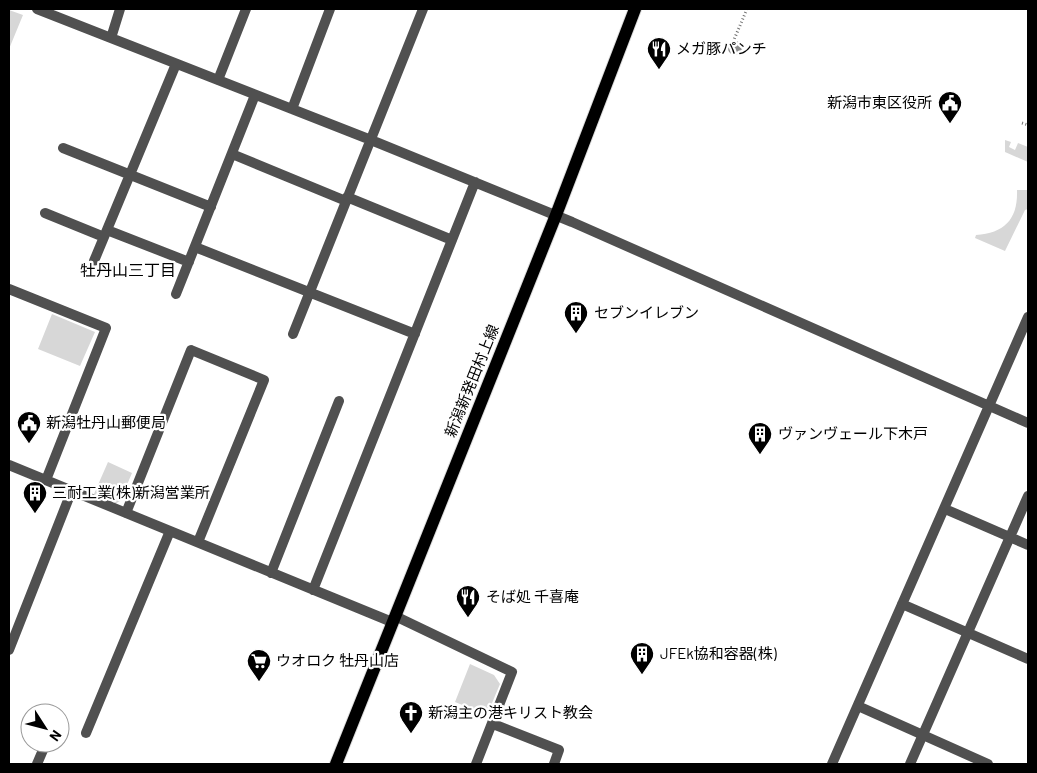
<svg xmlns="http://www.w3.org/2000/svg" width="1037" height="773" viewBox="0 0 1037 773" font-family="Barlow,'Noto Sans JP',sans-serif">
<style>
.green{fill:#d7d7d7}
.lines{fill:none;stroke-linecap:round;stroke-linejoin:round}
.primary-casing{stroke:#dbdbdb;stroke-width:14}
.path{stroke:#727272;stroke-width:3;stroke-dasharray:1 2.5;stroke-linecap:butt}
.street{stroke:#505050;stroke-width:10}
.primary{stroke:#000;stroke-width:12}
.tree{fill:#8c8c8c}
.labels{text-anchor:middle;stroke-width:4.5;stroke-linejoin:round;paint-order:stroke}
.poi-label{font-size:15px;fill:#000;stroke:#fff;text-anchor:start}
.street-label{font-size:15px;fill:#000;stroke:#fff}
.neighbourhood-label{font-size:16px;fill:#000;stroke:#fff}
</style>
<rect width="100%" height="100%" fill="#fff"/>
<path class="green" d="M 9,10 L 23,15 L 9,49 Z
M 1005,140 L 1011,142 L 1009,147 L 1015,150 L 1018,143 L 1028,147 L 1028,162 L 1005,152 Z
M 1017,190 L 1028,190 L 1028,209 L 1025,210 L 1005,251 L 975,238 L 976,235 C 1005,233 1018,219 1017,190 Z
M 52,314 L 95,332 L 80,366 L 38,349 Z
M 108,462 L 132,473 L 120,501 L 115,504 L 94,494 Z
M 470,664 L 494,675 L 500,684 L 487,715 L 455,702 Z"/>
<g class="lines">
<g class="primary-casing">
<path id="primary" d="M 336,764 L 556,215 L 635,9"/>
</g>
<path class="path" d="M 733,42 L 747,9
M 1022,123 L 1028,125"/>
<path class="street" d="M 37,9 L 371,140 L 572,222 L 1028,423
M 111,38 L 120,9
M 218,80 L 246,9
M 292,109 L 330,9
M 63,148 L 211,207
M 232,154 L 346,201
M 347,197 L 452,240
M 45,213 L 104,237
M 107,230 L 189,262
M 195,247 L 415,334
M 94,261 L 176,64
M 9,289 L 106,328 L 46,480
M 176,294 L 255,95
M 293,334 L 423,9
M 9,465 L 392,622
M 945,509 L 1028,545
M 126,513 L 191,350 L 264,380 L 198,542
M 271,573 L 339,401
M 313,590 L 475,182
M 902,604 L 1028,659
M 395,616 L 512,672 L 476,764
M 9,650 L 72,490
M 858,706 L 988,764
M 493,724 L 559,750 L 554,764
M 86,733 L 170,531
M 37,764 L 46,743
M 832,764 L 1028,317
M 910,764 L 1028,496"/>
<use href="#primary" class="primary"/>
</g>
<circle class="tree" cx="735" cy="48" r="7"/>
<defs>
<g id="restaurant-pin" transform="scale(1.25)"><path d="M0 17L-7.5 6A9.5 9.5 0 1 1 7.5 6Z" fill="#000" stroke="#fff"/><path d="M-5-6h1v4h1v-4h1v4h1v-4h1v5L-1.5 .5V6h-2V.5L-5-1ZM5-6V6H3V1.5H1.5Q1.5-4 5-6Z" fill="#fff"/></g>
<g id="civic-pin" transform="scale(1.25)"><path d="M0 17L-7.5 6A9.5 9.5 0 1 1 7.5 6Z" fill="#000" stroke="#fff"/><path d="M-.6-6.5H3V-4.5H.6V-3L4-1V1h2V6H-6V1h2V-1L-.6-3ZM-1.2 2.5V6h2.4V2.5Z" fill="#fff"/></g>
<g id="building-pin" transform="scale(1.25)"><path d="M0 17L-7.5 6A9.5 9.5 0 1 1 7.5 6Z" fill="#000" stroke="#fff"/><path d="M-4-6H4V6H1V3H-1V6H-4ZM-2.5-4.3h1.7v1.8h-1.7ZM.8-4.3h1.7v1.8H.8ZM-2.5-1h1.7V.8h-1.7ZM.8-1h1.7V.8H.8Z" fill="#fff"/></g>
<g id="supermarket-pin" transform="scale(1.25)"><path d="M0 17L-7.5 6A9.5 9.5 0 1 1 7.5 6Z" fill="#000" stroke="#fff"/><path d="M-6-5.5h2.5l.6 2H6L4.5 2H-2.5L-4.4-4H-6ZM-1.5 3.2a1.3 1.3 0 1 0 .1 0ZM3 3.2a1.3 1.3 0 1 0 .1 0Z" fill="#fff"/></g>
<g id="church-pin" transform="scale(1.25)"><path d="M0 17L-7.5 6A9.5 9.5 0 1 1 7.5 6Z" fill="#000" stroke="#fff"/><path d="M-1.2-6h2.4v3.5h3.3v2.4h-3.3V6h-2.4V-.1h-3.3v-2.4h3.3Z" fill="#fff"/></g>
</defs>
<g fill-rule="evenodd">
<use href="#restaurant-pin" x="659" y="49"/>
<use href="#civic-pin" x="950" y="103"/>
<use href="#building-pin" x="576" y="313"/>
<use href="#civic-pin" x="29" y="423"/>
<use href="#building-pin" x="760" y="434"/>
<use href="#building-pin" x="35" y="493"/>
<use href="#restaurant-pin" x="468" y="597"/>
<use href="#building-pin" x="642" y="654"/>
<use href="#supermarket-pin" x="259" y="661"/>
<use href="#church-pin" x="411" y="713"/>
</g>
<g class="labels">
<g class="poi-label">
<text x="676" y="54">メガ豚パンチ</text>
<text x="932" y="108" text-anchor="end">新潟市東区役所</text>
<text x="594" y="318">セブンイレブン</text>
<text x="46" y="428">新潟牡丹山郵便局</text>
<text x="778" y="439">ヴァンヴェール下木戸</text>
<text x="52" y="498">三耐工業(株)新潟営業所</text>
<text x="486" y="602">そば処 千喜庵</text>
<text x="660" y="659">JFEk協和容器(株)</text>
<text x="276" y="666">ウオロク 牡丹山店</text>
<text x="428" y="718">新潟主の港キリスト教会</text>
</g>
<g class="street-label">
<text transform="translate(472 381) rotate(-68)" y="5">新潟新発田村上線</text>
</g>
<g class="neighbourhood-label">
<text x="128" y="276">牡丹山三丁目</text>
</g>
</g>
<rect width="1037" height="773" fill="none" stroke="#000000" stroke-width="20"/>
<g transform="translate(45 728) rotate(126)"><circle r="24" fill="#ffffff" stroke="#999999"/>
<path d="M0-4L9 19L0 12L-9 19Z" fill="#000000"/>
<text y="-8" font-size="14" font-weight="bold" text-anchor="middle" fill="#000000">N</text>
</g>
</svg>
